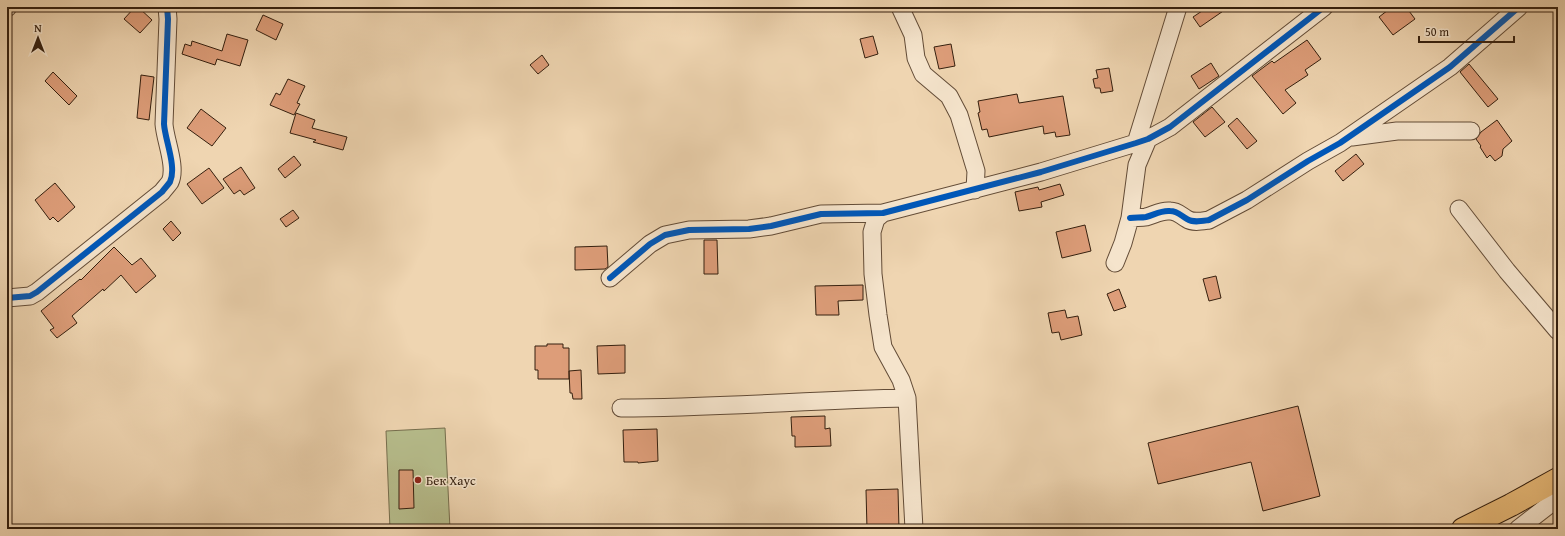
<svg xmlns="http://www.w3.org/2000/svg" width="1565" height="536" viewBox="0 0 1565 536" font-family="'Gentium Book Plus',serif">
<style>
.green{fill:#b7be8d;stroke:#766e4e}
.building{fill:#dd9d79;stroke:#341f0e}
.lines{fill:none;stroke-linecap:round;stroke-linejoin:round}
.minor-casing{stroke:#634c37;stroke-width:19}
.major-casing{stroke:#341f0e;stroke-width:24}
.minor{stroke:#f5e4cc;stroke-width:17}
.major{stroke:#e8ba78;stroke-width:22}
.cycleway-casing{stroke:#f5e4cc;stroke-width:8}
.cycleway{stroke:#0057b8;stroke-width:6}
.poi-dot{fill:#8f2418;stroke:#f5e4cc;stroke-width:1.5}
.labels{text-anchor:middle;stroke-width:3;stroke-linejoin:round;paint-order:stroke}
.poi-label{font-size:13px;fill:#341f0e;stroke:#f5e4cc;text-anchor:start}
</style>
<rect width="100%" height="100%" fill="#efd5b1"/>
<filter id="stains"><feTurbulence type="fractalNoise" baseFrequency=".005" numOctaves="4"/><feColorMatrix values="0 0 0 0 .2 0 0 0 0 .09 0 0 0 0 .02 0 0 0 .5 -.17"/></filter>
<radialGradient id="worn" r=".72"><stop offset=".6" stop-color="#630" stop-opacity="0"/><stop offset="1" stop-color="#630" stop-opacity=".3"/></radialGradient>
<path class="green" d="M 445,428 L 450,529 L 390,529 L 386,431 Z"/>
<path class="building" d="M 135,7 L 138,7 L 152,20 L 140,33 L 124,19 Z
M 1208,7 L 1229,7 L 1200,27 L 1193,17 Z
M 1392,7 L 1406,7 L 1415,19 L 1393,35 L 1379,17 Z
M 263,15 L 283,24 L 276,40 L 256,30 Z
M 227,34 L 248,40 L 240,66 L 217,59 L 215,65 L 182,54 L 185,44 L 191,46 L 192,41 L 222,51 Z
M 873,36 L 878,54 L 865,58 L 860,39 Z
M 1307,40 L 1321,59 L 1305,70 L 1308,75 L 1285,90 L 1296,103 L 1283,114 L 1252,76 L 1272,61 L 1274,63 Z
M 951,44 L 955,66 L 939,69 L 934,47 Z
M 542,55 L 549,65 L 538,74 L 530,65 Z
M 1211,63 L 1219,76 L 1199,89 L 1191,76 Z
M 1469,64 L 1498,99 L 1488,107 L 1460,72 Z
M 1109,68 L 1113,91 L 1101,93 L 1100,88 L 1095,88 L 1093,79 L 1098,78 L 1096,70 Z
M 53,72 L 77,96 L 69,105 L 45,81 Z
M 141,75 L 154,77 L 149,120 L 137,118 Z
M 288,79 L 305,86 L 297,103 L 300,104 L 294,115 L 270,105 L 276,93 L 280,95 Z
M 1017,94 L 1019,103 L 1063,96 L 1070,135 L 1056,137 L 1055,132 L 1044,134 L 1043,126 L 989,137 L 987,129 L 982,130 L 978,113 L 980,112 L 978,101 Z
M 1212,107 L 1225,122 L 1205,137 L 1193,122 Z
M 201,109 L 226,128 L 212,146 L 187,128 Z
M 296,113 L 315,120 L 312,128 L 347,137 L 343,150 L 313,142 L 316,140 L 290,133 Z
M 1237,118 L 1257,141 L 1247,149 L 1228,126 Z
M 1497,120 L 1512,141 L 1503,149 L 1502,156 L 1495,161 L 1490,155 L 1487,158 L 1480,147 L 1481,146 L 1476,139 L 1481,132 Z
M 1356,154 L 1364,164 L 1343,181 L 1335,171 Z
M 294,156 L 301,165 L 285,178 L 278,169 Z
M 241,167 L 255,188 L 244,195 L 240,190 L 234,194 L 223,179 Z
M 209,168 L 224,188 L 202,204 L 187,184 Z
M 55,183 L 75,207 L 58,222 L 53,217 L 50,220 L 35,200 Z
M 1060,184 L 1064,195 L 1041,202 L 1042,207 L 1019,211 L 1015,192 L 1038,187 L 1039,190 Z
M 293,210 L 299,218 L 286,227 L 280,219 Z
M 171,221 L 181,233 L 173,241 L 163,229 Z
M 1085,225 L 1091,251 L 1062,258 L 1056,232 Z
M 704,240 L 717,240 L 718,274 L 704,274 Z
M 607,246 L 608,267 L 605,269 L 575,270 L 575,247 Z
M 114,247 L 132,265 L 141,258 L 156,276 L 136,293 L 121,275 L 104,291 L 103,289 L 72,316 L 77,323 L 57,338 L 50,330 L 54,328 L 41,311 L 80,279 L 81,280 Z
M 1216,276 L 1221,298 L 1209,301 L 1203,279 Z
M 863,285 L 863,300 L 838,301 L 839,315 L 816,315 L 815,286 Z
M 1119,289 L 1126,307 L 1114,311 L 1107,294 Z
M 1065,310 L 1067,318 L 1078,316 L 1082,335 L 1061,340 L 1059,332 L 1052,333 L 1048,313 Z
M 547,344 L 563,344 L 563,348 L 569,348 L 569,379 L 538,379 L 538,370 L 535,370 L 535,346 L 547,346 Z
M 625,345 L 625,373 L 598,374 L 597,346 Z
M 581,370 L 582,399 L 573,399 L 572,393 L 570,393 L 569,371 Z
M 1298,406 L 1320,496 L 1263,511 L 1251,462 L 1158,484 L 1148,443 Z
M 825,416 L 825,429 L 830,428 L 831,446 L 795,447 L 795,436 L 792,436 L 791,417 Z
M 657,429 L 658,461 L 638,463 L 638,462 L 624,462 L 623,430 Z
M 399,470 L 413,470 L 414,508 L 399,509 Z
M 898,489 L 899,529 L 867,529 L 866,490 Z"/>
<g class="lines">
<g class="minor-casing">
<path id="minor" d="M 900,7 L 913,35 L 916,58 L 923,74 L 949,96 L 959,115 L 976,171 L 975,190
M 7,8 L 8,7
M 1352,137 L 1397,131 L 1471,131
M 1136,143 L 1178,7
M 1459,209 L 1507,271 L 1558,331
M 883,213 L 876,219 L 872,232 L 873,274 L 878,315 L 883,347 L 901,380 L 907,398 L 914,529
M 1130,218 C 1135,217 1141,218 1146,217 C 1154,215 1161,210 1170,211 C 1178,211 1181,216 1187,219 C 1193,223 1202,221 1209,220 L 1247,200 L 1308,161 L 1340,143 L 1450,67 L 1519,7
M 1115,263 L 1123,243 L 1130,218 L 1137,165 L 1148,139
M 610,278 L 650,244 L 665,235 L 689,230 L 749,229 L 771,226 L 821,214 L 883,213 L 1041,172 L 1136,143 L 1148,139 L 1170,127 L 1324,7
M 7,298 L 30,296 L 37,292 L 162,192 C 164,189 168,185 170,182 C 177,167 165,140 164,124 L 168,19 L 167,7
M 621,408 C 716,408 812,400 907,398
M 1518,529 L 1558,498"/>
</g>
<g class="major-casing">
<path id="major" d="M 1463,529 L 1511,505 L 1558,479"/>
</g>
<use href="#minor" class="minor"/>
<use href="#major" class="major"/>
<g class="cycleway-casing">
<path id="cycleway" d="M 1130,218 C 1135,217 1141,218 1146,217 C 1154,215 1161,210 1170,211 C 1178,211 1181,216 1187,219 C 1193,223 1202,221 1209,220 L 1247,200 L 1308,161 L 1340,143 L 1450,67 L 1519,7
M 610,278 L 650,244 L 665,235 L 689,230 L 749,229 L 771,226 L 821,214 L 883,213 L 1041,172 L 1136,143 L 1148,139 L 1170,127 L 1324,7
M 7,298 L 30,296 L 37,292 L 162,192 C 164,189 168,185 170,182 C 177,167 165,140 164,124 L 168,19 L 167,7"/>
</g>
<use href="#cycleway" class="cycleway"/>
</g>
<circle class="poi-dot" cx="418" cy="480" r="4"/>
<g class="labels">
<g class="poi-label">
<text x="426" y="485">Бек Хаус</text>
</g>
</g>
<rect width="1565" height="536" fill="none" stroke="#efd5b1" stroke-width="24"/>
<rect x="8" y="8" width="1549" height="520" fill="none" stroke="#341f0e" stroke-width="2"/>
<rect x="12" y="12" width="1541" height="512" fill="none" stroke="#341f0e"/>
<g transform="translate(38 38)" stroke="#f5e4cc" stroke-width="3" paint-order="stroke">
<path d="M0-3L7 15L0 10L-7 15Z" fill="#341f0e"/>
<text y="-6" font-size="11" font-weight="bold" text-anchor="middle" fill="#341f0e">N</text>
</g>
<path d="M1419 36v6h95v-6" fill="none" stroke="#341f0e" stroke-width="2"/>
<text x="1425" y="36" font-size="12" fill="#341f0e" stroke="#f5e4cc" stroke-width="3" paint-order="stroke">50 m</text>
<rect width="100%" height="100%" filter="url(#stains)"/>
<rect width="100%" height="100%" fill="url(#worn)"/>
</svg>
